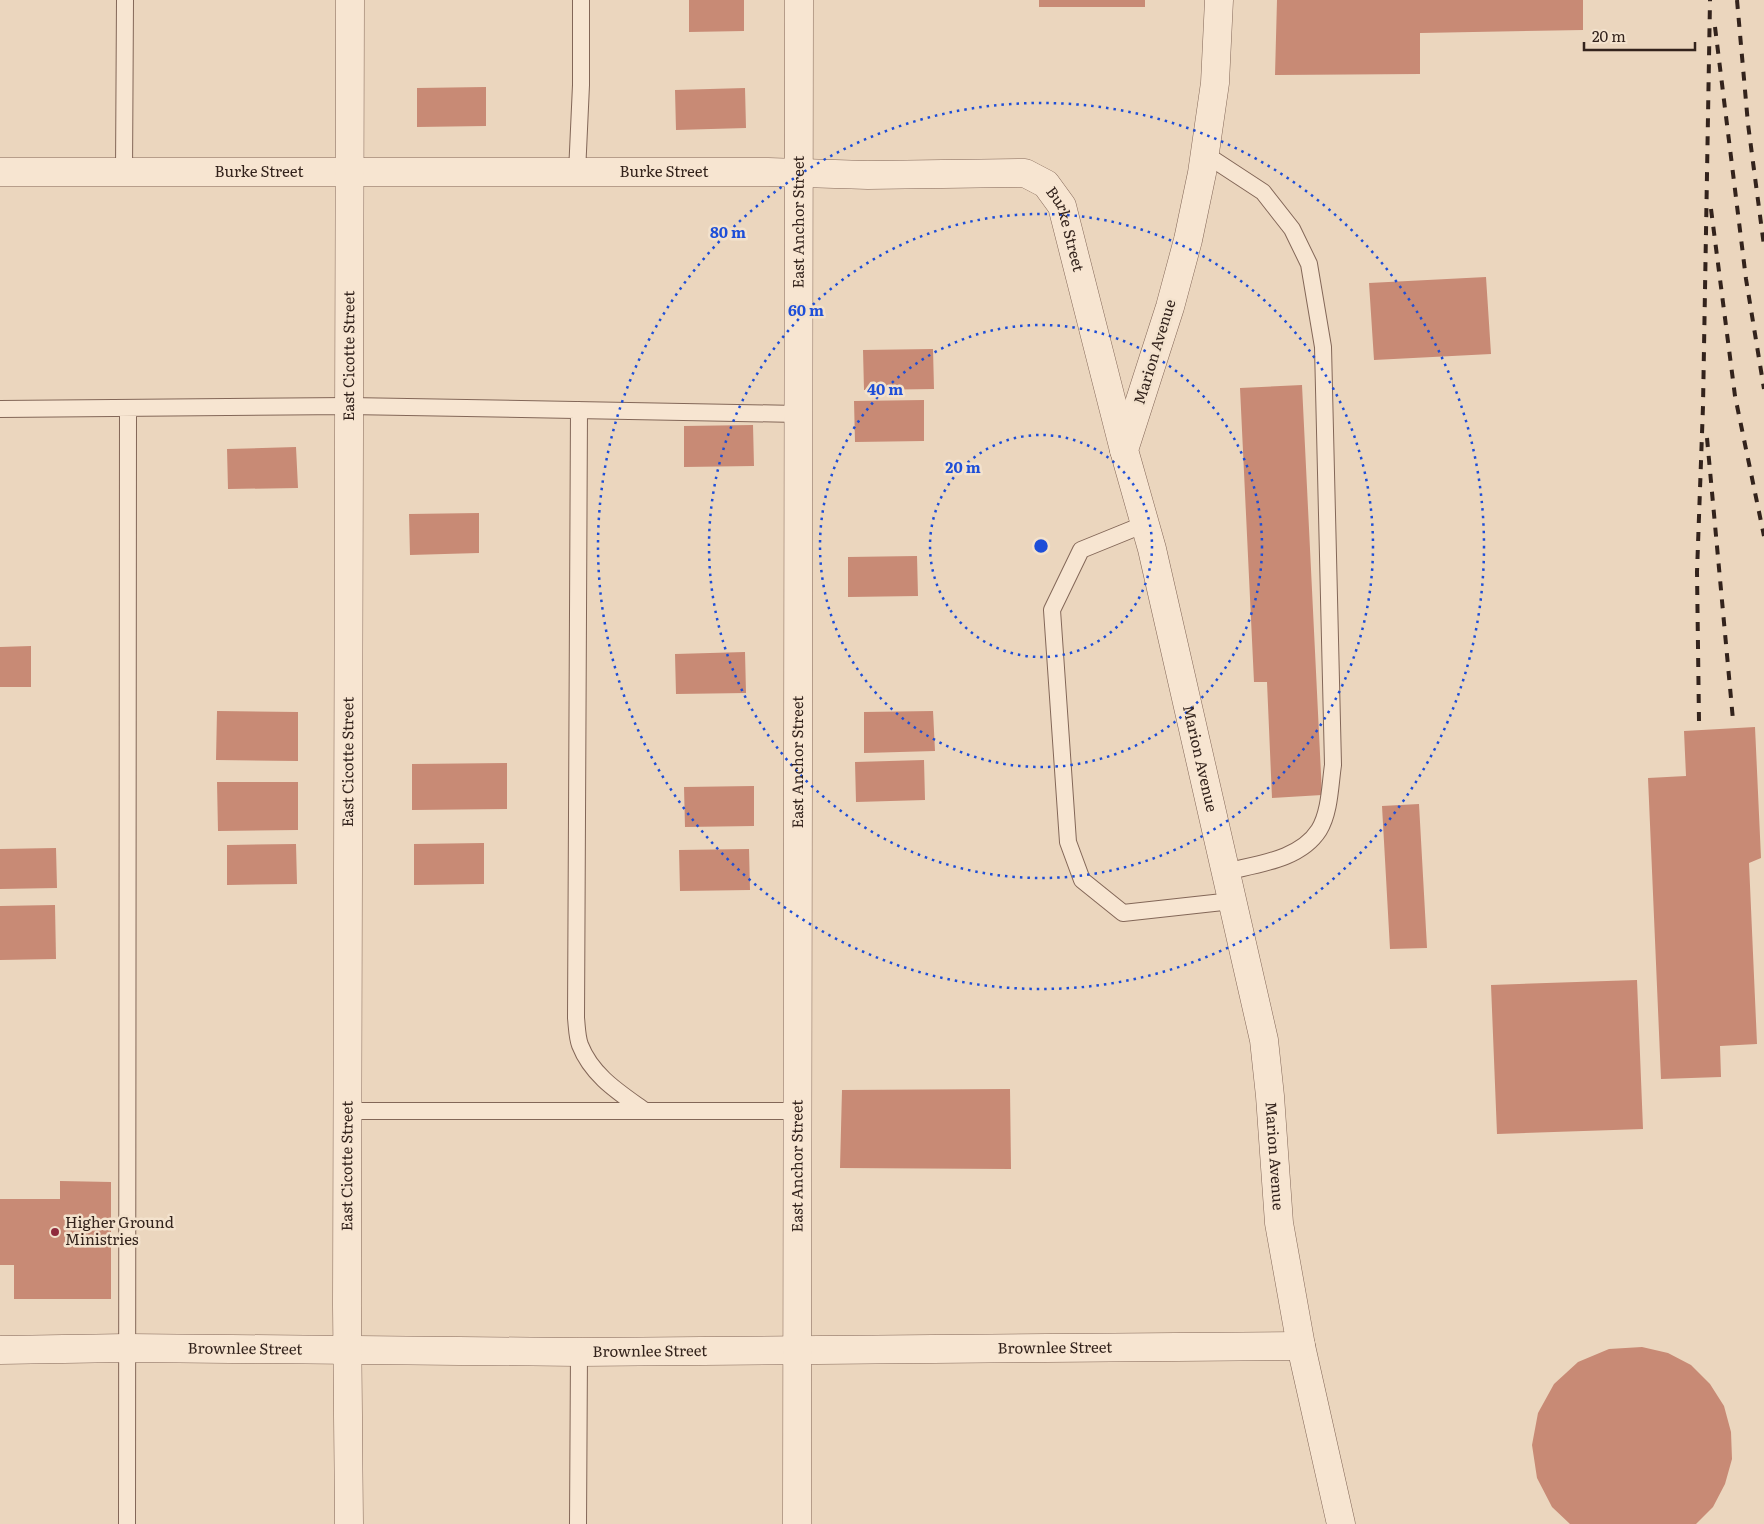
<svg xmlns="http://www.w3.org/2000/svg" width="1764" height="1524" viewBox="0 0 1764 1524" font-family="Literata,serif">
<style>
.building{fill:#c88a75}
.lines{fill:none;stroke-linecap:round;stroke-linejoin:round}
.lane-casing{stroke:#836758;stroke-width:18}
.street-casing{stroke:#836758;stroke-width:29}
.lane{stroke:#f7e5d1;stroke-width:16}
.street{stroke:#f7e5d1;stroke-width:28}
.rail{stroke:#33231c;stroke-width:4;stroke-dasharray:9 9;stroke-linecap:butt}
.ring{fill:none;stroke:#1d4ed8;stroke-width:2.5;stroke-dasharray:2.5 5}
.poi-dot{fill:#8f2a3c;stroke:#f3e2cd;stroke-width:2}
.labels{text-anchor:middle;stroke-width:5;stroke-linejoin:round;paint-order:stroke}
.street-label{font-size:15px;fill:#33231c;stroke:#f3e2cd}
.poi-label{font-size:15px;fill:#33231c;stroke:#f3e2cd;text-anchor:start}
.centre{fill:#1d4ed8;stroke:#f3e2cd;stroke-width:2.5}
.ring-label{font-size:15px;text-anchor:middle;font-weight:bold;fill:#1d4ed8;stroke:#f3e2cd;stroke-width:5;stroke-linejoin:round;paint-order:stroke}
</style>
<rect width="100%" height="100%" fill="#ebd6be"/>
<path class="building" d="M 689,0 L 744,0 L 744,31 L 689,32 Z
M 1039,0 L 1145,0 L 1145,7 L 1039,7 Z
M 1277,0 L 1583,0 L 1583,30 L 1420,33 L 1420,74 L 1275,75 Z
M 486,87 L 486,126 L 417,127 L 417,88 Z
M 745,88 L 746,128 L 676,130 L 675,90 Z
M 1486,277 L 1491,354 L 1374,360 L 1369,283 Z
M 933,349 L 934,389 L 864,390 L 863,350 Z
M 1302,385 L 1322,795 L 1272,798 L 1267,682 L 1254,682 L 1240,388 Z
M 924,400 L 924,441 L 855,442 L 854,401 Z
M 753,425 L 754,466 L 684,467 L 684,426 Z
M 296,447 L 298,488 L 228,489 L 227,449 Z
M 479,513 L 479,553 L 410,555 L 409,514 Z
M 917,556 L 918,596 L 848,597 L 848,557 Z
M 31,646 L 31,687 L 0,687 L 0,647 Z
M 745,652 L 746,693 L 676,694 L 675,654 Z
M 217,711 L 298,712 L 298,761 L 216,760 Z
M 933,711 L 935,751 L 864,753 L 864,712 Z
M 1755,727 L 1761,858 L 1749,863 L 1757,1044 L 1720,1046 L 1721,1077 L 1661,1079 L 1648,778 L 1686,776 L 1684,731 Z
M 924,760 L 925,800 L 856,802 L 855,762 Z
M 507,763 L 507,809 L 412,810 L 412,764 Z
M 217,782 L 298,782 L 298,830 L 218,831 Z
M 754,786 L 754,826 L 685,827 L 684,787 Z
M 1419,804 L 1427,948 L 1390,949 L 1382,806 Z
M 484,843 L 484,884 L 414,885 L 414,844 Z
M 296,844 L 297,884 L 227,885 L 227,845 Z
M 56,848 L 57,888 L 0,889 L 0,849 Z
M 749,849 L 750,890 L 680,891 L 679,850 Z
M 55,905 L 56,959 L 0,960 L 0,906 Z
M 1637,980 L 1643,1129 L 1497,1134 L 1491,985 Z
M 1010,1089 L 1011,1169 L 840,1168 L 842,1090 Z
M 60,1181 L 111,1182 L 111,1299 L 14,1299 L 14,1265 L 0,1265 L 0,1199 L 60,1199 Z
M 1642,1347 L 1668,1353 L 1691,1365 L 1710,1384 L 1724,1406 L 1731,1432 L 1732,1459 L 1725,1484 L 1713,1507 L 1696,1524 L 1570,1524 L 1552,1507 L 1537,1478 L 1532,1445 L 1538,1413 L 1554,1384 L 1578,1362 L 1609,1349 Z"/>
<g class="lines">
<g class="lane-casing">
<path id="lane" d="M 1205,154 L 1263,192 L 1292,229 L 1309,264 L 1323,347 L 1333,765 C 1330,785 1330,812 1319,830 C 1300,860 1257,864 1225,872
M 124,172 L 125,0
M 577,173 L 581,85 L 581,0
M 0,409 L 349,406 L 798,414
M 579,410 L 576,1018 C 577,1027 577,1037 580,1045 C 592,1076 620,1093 645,1111
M 1145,524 L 1081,550 L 1052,610 L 1068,842 L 1082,880 L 1123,913 L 1232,901
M 348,1111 L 797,1111
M 127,1524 L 128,408
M 578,1524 L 579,1352"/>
</g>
<g class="street-casing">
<g id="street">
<path id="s1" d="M 1219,0 L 1215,83 L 1202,173 L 1188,240 L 1170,307 L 1124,450 L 1152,549 L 1264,1040 L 1270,1096 L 1279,1223 L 1301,1346 L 1341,1524"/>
<path id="s2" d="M 0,172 L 768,172 L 868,175 L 1025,173 L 1046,184 L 1062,206 L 1124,450"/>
<path id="s3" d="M 0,1350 L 127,1348 L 579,1352 L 1301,1346"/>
<path id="s4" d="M 349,1524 L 347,1306 L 350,0"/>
<path id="s5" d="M 797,1524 L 799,0"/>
</g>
</g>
<use href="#lane" class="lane"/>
<use href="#street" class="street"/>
<path class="rail" d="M 1737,0 L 1748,124 L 1764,246
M 1715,27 L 1746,279 L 1764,389
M 1711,209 L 1735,396 L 1764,536
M 1707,438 L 1733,720
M 1699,721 L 1697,572 L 1703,406 L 1710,0"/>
</g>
<g class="ring">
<circle cx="1041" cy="546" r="111"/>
<circle cx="1041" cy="546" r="221"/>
<circle cx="1041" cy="546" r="332"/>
<circle cx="1041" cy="546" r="443"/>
</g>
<circle class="poi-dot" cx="55" cy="1232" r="5"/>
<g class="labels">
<g class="street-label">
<text dy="5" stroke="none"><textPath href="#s2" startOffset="259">Burke Street</textPath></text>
<text dy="5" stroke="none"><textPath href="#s2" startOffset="664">Burke Street</textPath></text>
<text dy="5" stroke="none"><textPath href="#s5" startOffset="1302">East Anchor Street</textPath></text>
<text dy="5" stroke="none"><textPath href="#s2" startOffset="1099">Burke Street</textPath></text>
<text transform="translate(1155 352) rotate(-73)" y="5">Marion Avenue</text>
<text dy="5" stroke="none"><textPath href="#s4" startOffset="1168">East Cicotte Street</textPath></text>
<text dy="5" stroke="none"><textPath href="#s1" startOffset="780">Marion Avenue</textPath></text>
<text dy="5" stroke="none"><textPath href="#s4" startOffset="762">East Cicotte Street</textPath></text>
<text dy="5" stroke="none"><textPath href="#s5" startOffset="762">East Anchor Street</textPath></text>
<text dy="5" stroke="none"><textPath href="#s1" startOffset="1185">Marion Avenue</textPath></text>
<text dy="5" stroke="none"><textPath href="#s4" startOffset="358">East Cicotte Street</textPath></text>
<text dy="5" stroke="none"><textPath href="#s5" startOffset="358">East Anchor Street</textPath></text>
<text dy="5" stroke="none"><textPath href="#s3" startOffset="1055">Brownlee Street</textPath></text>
<text dy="5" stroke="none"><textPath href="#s3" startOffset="245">Brownlee Street</textPath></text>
<text dy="5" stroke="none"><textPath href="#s3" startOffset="650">Brownlee Street</textPath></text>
</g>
<g class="poi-label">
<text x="65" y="1228">Higher Ground<tspan x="65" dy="17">Ministries</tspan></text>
</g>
</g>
<circle cx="1041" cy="546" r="8" class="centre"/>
<g class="ring-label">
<text x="728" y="238">80 m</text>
<text x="806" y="316">60 m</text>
<text x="885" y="395">40 m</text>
<text x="963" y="473">20 m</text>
</g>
<path d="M1584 42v8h111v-8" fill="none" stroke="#33231c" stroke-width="2.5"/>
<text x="1592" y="42" font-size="15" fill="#33231c" stroke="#f3e2cd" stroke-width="4" paint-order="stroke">20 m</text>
</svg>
